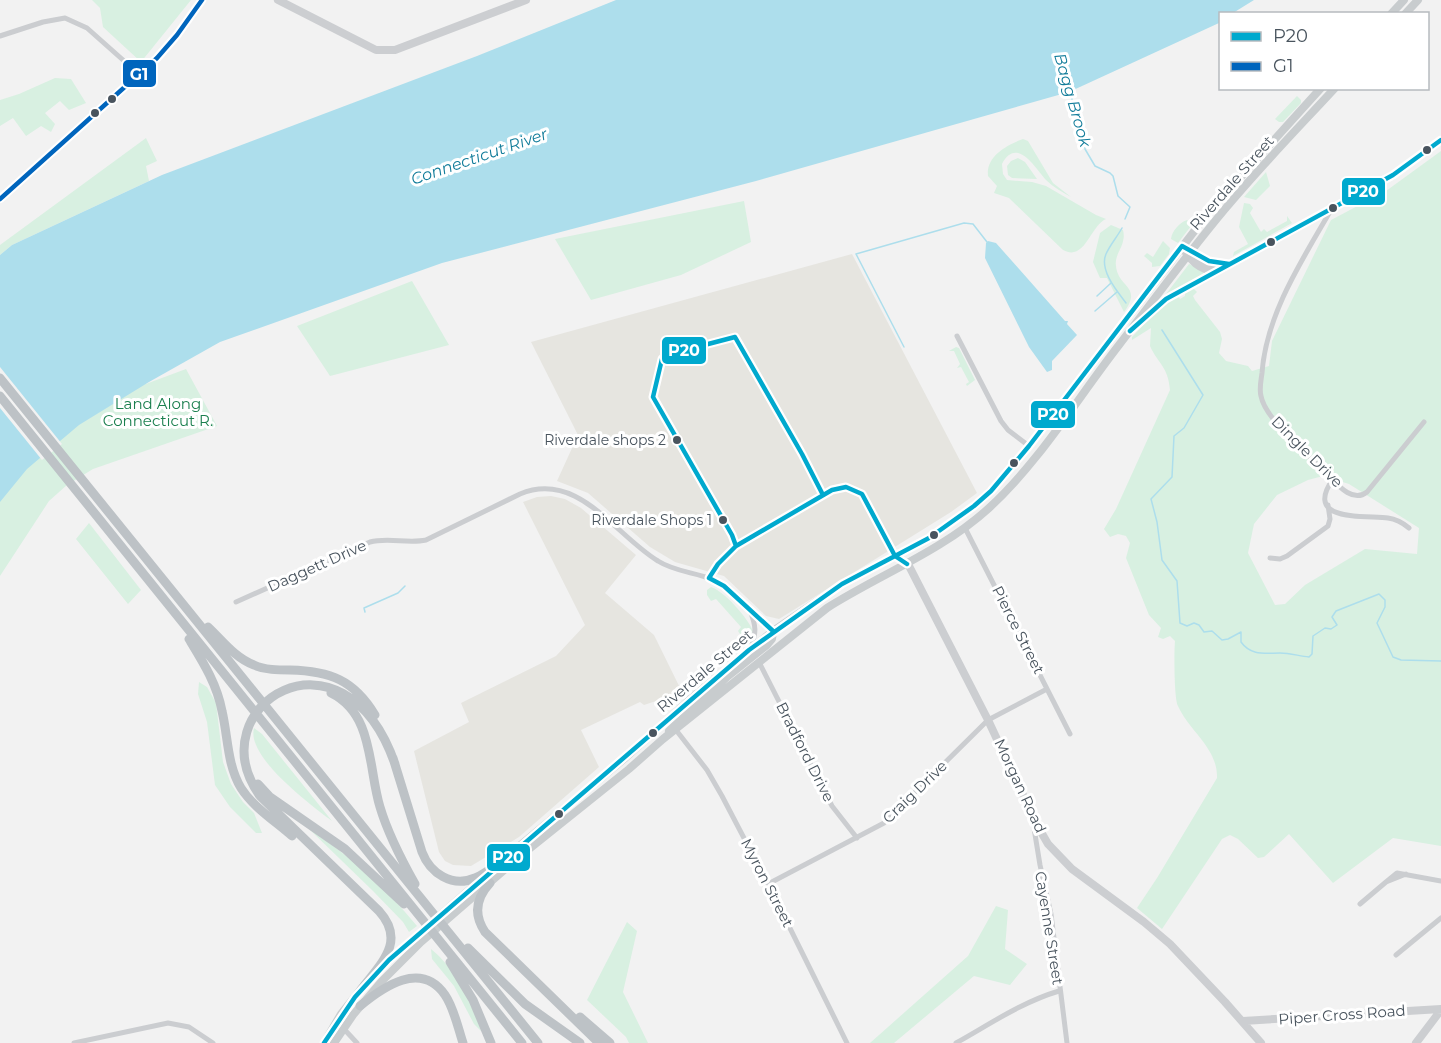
<svg xmlns="http://www.w3.org/2000/svg" width="1441" height="1043" viewBox="0 0 1441 1043" font-family="Montserrat,sans-serif">
<style>
.commercial{fill:#e6e5e0}
.green{fill:#d8f0e1;fill-rule:evenodd}
.water{fill:#addeec}
.pier{fill:#f2f2f2}
.lines{fill:none;stroke-linecap:round;stroke-linejoin:round}
.stream{stroke:#addeec;stroke-width:1.5}
.street{stroke:#cbcdd0;stroke-width:5}
.secondary{stroke:#ccced1;stroke-width:8}
.primary{stroke:#c8ccce;stroke-width:8}
.highway{stroke:#bdc2c6;stroke-width:9}
.bus-1-casing{stroke:#fff;stroke-width:9}
.bus-2-casing{stroke:#fff;stroke-width:9}
.bus-1{stroke:#00a9ce;stroke-width:4.5}
.bus-2{stroke:#0065bd;stroke-width:4.5}
.bus-dot{fill:#49545e;stroke:#fff;stroke-width:2}
.labels{text-anchor:middle;stroke-width:6;stroke-linejoin:round;paint-order:stroke}
.bus-label{font-size:14px;fill:#49545e;stroke:#fff;text-anchor:end}
.street-label{font-size:15px;fill:#49545e;stroke:#fff}
.park-label{font-size:15px;fill:#1a7f4e;stroke:#fff}
.water-label{font-size:16px;font-style:italic;fill:#117c9a;stroke:#fff}
.line-badge{stroke:#fff;stroke-width:2}
.badge-label{font-size:16px;text-anchor:middle;font-weight:bold;fill:#fff}
</style>
<rect width="100%" height="100%" fill="#f2f2f2"/>
<path class="commercial" d="M 852,254 L 977,493 L 951,512 L 779,619 L 766,616 L 724,576 L 675,562 L 650,547 L 588,493 L 557,481 L 578,435 L 531,342 Z
M 551,496 L 565,499 L 581,508 L 636,555 L 605,593 L 654,635 L 684,696 L 665,713 L 656,701 L 644,705 L 640,702 L 581,730 L 599,767 L 519,837 L 471,866 L 453,865 L 445,861 L 439,852 L 414,751 L 469,722 L 461,703 L 556,656 L 585,625 L 523,502 L 537,497 Z"/>
<path class="green" d="M 92,0 L 191,0 L 141,62 L 103,27 L 100,8 Z
M 55,78 L 71,79 L 86,103 L 69,110 L 60,101 L 45,113 L 55,124 L 51,132 L 41,126 L 26,136 L 13,118 L 0,126 L 0,100 L 19,94 Z
M 1297,96 L 1301,100 L 1301,103 L 1283,122 L 1279,122 L 1275,119 Z
M 146,138 L 157,161 L 146,166 L 149,181 L 12,245 L 0,255 L 0,245 Z
M 1023,139 L 1028,141 L 1053,183 L 1071,197 C 1062,192 1053,187 1046,180 C 1035,168 1017,136 1002,164 L 1003,174 L 1007,180 L 1032,182 L 1046,186 L 1096,215 L 1106,219 C 1090,226 1085,262 1063,250 L 1009,198 L 994,193 L 997,186 L 988,176 C 986,156 1007,145 1023,139 Z
M 1441,151 L 1441,846 L 1393,838 L 1333,883 L 1289,834 L 1264,857 L 1258,858 L 1238,839 L 1230,835 L 1222,839 L 1162,929 L 1137,908 L 1157,878 L 1217,778 C 1218,748 1189,731 1178,706 C 1174,699 1174,651 1175,641 L 1170,636 L 1163,639 L 1158,637 L 1161,628 L 1149,615 L 1126,558 L 1130,543 L 1126,536 L 1118,534 L 1110,537 L 1104,529 L 1116,509 L 1170,390 C 1168,366 1158,364 1150,346 L 1151,328 L 1132,340 L 1132,337 L 1153,315 L 1178,295 L 1180,299 L 1185,296 L 1185,293 L 1193,288 L 1197,292 L 1193,296 L 1195,300 L 1220,332 L 1222,339 L 1219,353 L 1226,361 L 1248,366 L 1252,371 L 1269,366 L 1272,341 L 1331,220 L 1386,191 ZM 1323,476 L 1349,484 L 1419,528 L 1417,554 L 1365,549 L 1305,585 L 1285,604 L 1275,605 L 1248,553 L 1254,524 L 1277,495 L 1308,480 Z
M 1018,158 L 1025,162 L 1037,179 L 1012,178 L 1008,175 L 1007,166 L 1011,161 Z
M 1266,172 L 1270,186 L 1256,200 L 1244,197 Z
M 744,201 L 751,242 L 681,275 L 591,300 L 555,239 Z
M 1244,203 L 1250,204 L 1253,208 L 1250,213 L 1261,232 L 1264,229 L 1267,232 L 1287,221 L 1287,216 L 1292,223 L 1233,256 L 1234,252 L 1248,244 L 1239,227 Z
M 1187,220 L 1190,223 L 1191,226 L 1178,243 L 1171,239 C 1172,231 1179,223 1187,220 Z
M 1111,225 L 1123,230 C 1127,245 1114,253 1116,266 C 1118,288 1143,286 1124,312 L 1107,278 L 1100,278 L 1093,262 L 1100,233 Z
M 1163,241 L 1170,248 L 1169,254 L 1160,266 L 1152,267 L 1152,263 L 1144,256 L 1147,253 L 1153,257 Z
M 1189,264 L 1204,271 L 1203,274 L 1163,298 Z
M 412,281 L 449,345 L 330,376 L 297,326 Z
M 956,347 L 959,348 L 975,380 L 967,386 L 966,384 L 969,382 L 961,367 L 957,368 L 960,364 L 954,351 L 949,351 Z
M 186,369 L 217,426 L 93,469 L 67,485 L 49,501 L 0,576 L 0,473 L 143,385 Z
M 89,523 L 141,590 L 128,604 L 76,539 Z
M 711,587 C 724,591 748,618 753,631 L 745,645 L 738,637 L 740,634 L 738,631 L 741,627 L 716,599 L 711,601 L 707,595 L 707,590 Z
M 199,682 L 207,687 L 216,703 L 223,762 L 231,784 L 243,802 L 254,813 L 262,833 L 256,833 L 230,807 L 215,785 L 207,722 L 198,694 Z
M 254,728 L 262,734 L 332,821 C 311,805 246,757 254,728 Z
M 308,828 C 350,856 385,887 417,926 L 409,932 L 403,922 L 373,891 Z
M 996,906 L 1008,910 L 1005,949 L 1027,964 L 1010,985 L 974,976 L 894,1043 L 870,1043 L 968,956 Z
M 627,922 L 637,931 L 623,992 L 648,1043 L 629,1043 L 626,1037 L 587,1000 Z
M 431,949 C 455,968 471,1002 481,1031 L 474,1024 L 454,986 L 432,959 Z"/>
<path class="water" d="M 616,0 L 1254,0 L 1233,13 L 1220,14 L 1219,23 L 1069,92 L 756,181 L 442,263 L 220,342 L 149,382 L 79,425 L 27,469 L 0,502 L 0,255 L 12,245 L 162,175 L 477,56 Z
M 988,241 L 996,243 L 1065,321 L 1068,321 L 1067,324 L 1077,335 L 1052,361 L 1052,370 L 1047,372 L 1029,347 L 985,258 L 986,243 Z"/>
<path class="pier" d="M 0,367 L 62,444 L 42,460 L 0,408 Z"/>
<g class="lines">
<path class="stream" d="M 1071,91 L 1074,115 L 1083,130 L 1085,149 L 1095,166 L 1110,173 L 1113,176 L 1118,196 L 1130,207 L 1125,219
M 1122,228 C 1117,237 1110,245 1106,254 C 1099,270 1117,291 1126,303
M 1097,296 L 1111,283
M 1095,311 L 1117,292
M 1162,330 L 1203,395 L 1184,428 L 1174,436 L 1172,477 L 1151,499 L 1157,522 L 1162,560 L 1177,581 L 1180,623 L 1187,626 L 1194,623 L 1199,625 L 1204,632 L 1212,631 L 1222,640 L 1228,639 L 1241,632 L 1241,642 C 1251,656 1265,653 1280,653 C 1290,653 1299,656 1309,657 L 1312,654 L 1313,636 L 1325,628 L 1331,629 L 1337,625 L 1332,617 L 1336,611 L 1379,594 L 1385,600 L 1385,607 L 1377,623 L 1393,657 L 1401,660 L 1441,661
M 904,347 L 856,254 L 964,223 L 973,224 L 987,242
M 365,612 L 364,608 L 398,593 L 405,586"/>
<path class="street" d="M 0,36 L 43,22 L 65,18 L 87,28 L 132,68 L 142,71
M 1331,210 C 1302,260 1266,315 1262,373 C 1261,381 1259,389 1261,396 C 1265,419 1309,456 1326,473 C 1336,483 1352,504 1367,492 L 1424,422
M 957,336 L 1001,421 L 1008,430 L 1029,446
M 1333,479 C 1302,523 1367,515 1388,518 C 1396,519 1403,523 1409,528
M 965,528 L 1070,734
M 1270,558 L 1280,559 L 1287,556 L 1328,526 L 1330,519 L 1328,505
M 236,602 L 370,542 C 388,537 408,544 426,540 L 520,494 C 578,470 615,535 658,561 C 675,572 695,572 714,580 C 729,587 737,600 749,610 C 758,617 766,623 773,631
M 750,611 C 756,625 757,634 750,648
M 759,662 L 832,806 L 857,838
M 676,730 L 707,770 L 722,796 L 768,884 L 847,1043
M 1033,822 L 1040,865 L 1051,914 L 1067,1043
M 1406,874 L 1386,882 L 1397,873 L 1441,881
M 768,884 L 884,823 L 988,720 L 1047,689
M 1360,904 L 1386,882
M 1396,955 L 1441,918
M 344,1029 L 357,1043
M 74,1043 L 168,1023 L 189,1027 L 213,1043
M 956,1043 C 990,1024 1022,1002 1059,991"/>
<path class="secondary" d="M 278,0 L 376,50 L 395,50 L 526,0
M 0,199 L 157,58 L 177,35 L 202,0
M 1182,246 C 1190,261 1199,269 1216,272 L 1393,175 L 1441,140
M 1187,248 L 1209,263 L 1226,264
M 908,564 L 988,720 L 1037,825 L 1048,844 L 1072,869 L 1144,922 L 1170,944 L 1225,1002 L 1261,1043
M 1243,1021 L 1441,1009
M 1416,1043 L 1441,1010"/>
<path class="primary" d="M 1391,14 L 1404,0
M 1405,14 L 1418,0
M 1147,316 L 1166,299 L 1216,272
M 669,731 L 728,676 L 767,645 L 772,639 L 773,632
M 506,857 L 624,759 L 695,695 L 773,631 L 842,584 L 929,538 L 974,506 L 991,491 L 1029,446 L 1209,212 L 1321,88
M 380,968 L 485,876
M 324,1043 L 341,1014 L 365,984
M 334,1043 L 353,1015 L 381,982 L 421,942 L 518,858 L 629,769 L 663,739 L 827,608 C 881,574 942,551 989,508 C 1040,461 1077,399 1119,345 C 1154,300 1188,253 1225,209 C 1260,167 1298,128 1335,88"/>
<path class="highway" d="M 0,378 L 538,1043
M 0,396 L 522,1043
M 208,627 C 222,640 235,658 254,665 C 265,670 278,670 290,670 C 330,671 354,680 375,715
M 189,639 C 203,662 217,684 222,711 C 228,736 227,765 241,788 C 253,807 275,821 292,836
M 331,693 C 374,714 368,768 380,807 C 388,834 401,859 415,884
M 393,758 L 422,852 C 430,873 452,888 475,878 C 488,873 499,862 510,854
M 258,784 L 270,797 L 345,849 L 404,904
M 490,883 C 476,898 473,914 485,932 L 599,1043
M 468,948 L 525,1004 L 580,1043
M 450,962 L 473,1000 L 491,1043
M 361,990 C 380,964 407,942 379,911 L 260,796 C 196,706 343,615 395,764
M 360,1006 C 383,987 421,960 445,995 C 454,1008 458,1028 463,1043
M 580,1017 L 610,1043"/>
<g class="bus-1-casing">
<path id="bus-1" d="M 1130,331 L 1166,299 L 1393,175 L 1441,140
M 736,546 L 732,535 L 653,397 L 662,359 L 666,355 L 735,337 L 802,454 L 823,495
M 773,631 L 724,586 L 709,578 L 718,564 L 736,546 L 832,490 L 846,487 L 862,494 L 895,556 L 907,564
M 324,1043 L 355,997 L 389,960 L 749,650 L 842,584 L 929,538 L 974,506 L 991,491 L 1029,446 L 1182,246 L 1209,261 L 1229,264"/>
</g>
<g class="bus-2-casing">
<path id="bus-2" d="M 0,199 L 157,58 L 177,35 L 202,0"/>
</g>
<use href="#bus-1" class="bus-1"/>
<use href="#bus-2" class="bus-2"/>
</g>
<g class="bus-dot">
<circle cx="112" cy="99" r="5"/>
<circle cx="95" cy="113" r="5"/>
<circle cx="1427" cy="150" r="5"/>
<circle cx="1333" cy="208" r="5"/>
<circle cx="1271" cy="242" r="5"/>
<circle cx="677" cy="440" r="5"/>
<circle cx="1014" cy="463" r="5"/>
<circle cx="723" cy="520" r="5"/>
<circle cx="934" cy="535" r="5"/>
<circle cx="653" cy="733" r="5"/>
<circle cx="559" cy="814" r="5"/>
</g>
<g class="labels">
<g class="bus-label">
<text x="666" y="445">Riverdale shops 2</text>
<text x="712" y="525">Riverdale Shops 1</text>
</g>
<g class="street-label">
<text transform="translate(1232 183) rotate(-49)" y="5">Riverdale Street</text>
<text transform="translate(1307 452) rotate(45)" y="5">Dingle Drive</text>
<text transform="translate(317 566) rotate(-24)" y="5">Daggett Drive</text>
<text transform="translate(1018 630) rotate(63)" y="5">Pierce Street</text>
<text transform="translate(705 671) rotate(-40)" y="5">Riverdale Street</text>
<text transform="translate(805 752) rotate(63)" y="5">Bradford Drive</text>
<text transform="translate(1020 786) rotate(65)" y="5">Morgan Road</text>
<text transform="translate(915 792) rotate(-44)" y="5">Craig Drive</text>
<text transform="translate(767 883) rotate(63)" y="5">Myron Street</text>
<text transform="translate(1049 928) rotate(81)" y="5">Cayenne Street</text>
<text transform="translate(1342 1015) rotate(-4)" y="5">Piper Cross Road</text>
</g>
<g class="park-label">
<text x="158" y="409">Land Along<tspan x="158" dy="17">Connecticut R.</tspan></text>
</g>
<g class="water-label">
<text transform="translate(1073 100) rotate(74)" y="6">Bagg Brook</text>
<text transform="translate(479 156) rotate(-19)" y="6">Connecticut River</text>
</g>
</g>
<g class="line-badge">
<rect x="122" y="59" width="35" height="29" rx="6" fill="#0065bd"/>
<rect x="1341" y="177" width="45" height="29" rx="6" fill="#00a9ce"/>
<rect x="661" y="336" width="46" height="29" rx="6" fill="#00a9ce"/>
<rect x="1030" y="400" width="46" height="29" rx="6" fill="#00a9ce"/>
<rect x="486" y="843" width="45" height="29" rx="6" fill="#00a9ce"/>
</g>
<g class="badge-label">
<text x="139" y="80">G1</text>
<text x="1363" y="197">P20</text>
<text x="684" y="356">P20</text>
<text x="1053" y="420">P20</text>
<text x="508" y="863">P20</text>
</g>
<rect x="1219" y="12" width="210" height="78" fill="#ffffff" stroke="#b6bbbf" stroke-width="1.5"/>
<rect x="1231" y="32" width="30" height="9" fill="#00a9ce" stroke="#b6bbbf" stroke-width="1.5"/>
<text x="1273" y="42" font-size="18" fill="#49545e">P20</text>
<rect x="1231" y="62" width="30" height="9" fill="#0065bd" stroke="#b6bbbf" stroke-width="1.5"/>
<text x="1273" y="72" font-size="18" fill="#49545e">G1</text>
</svg>
